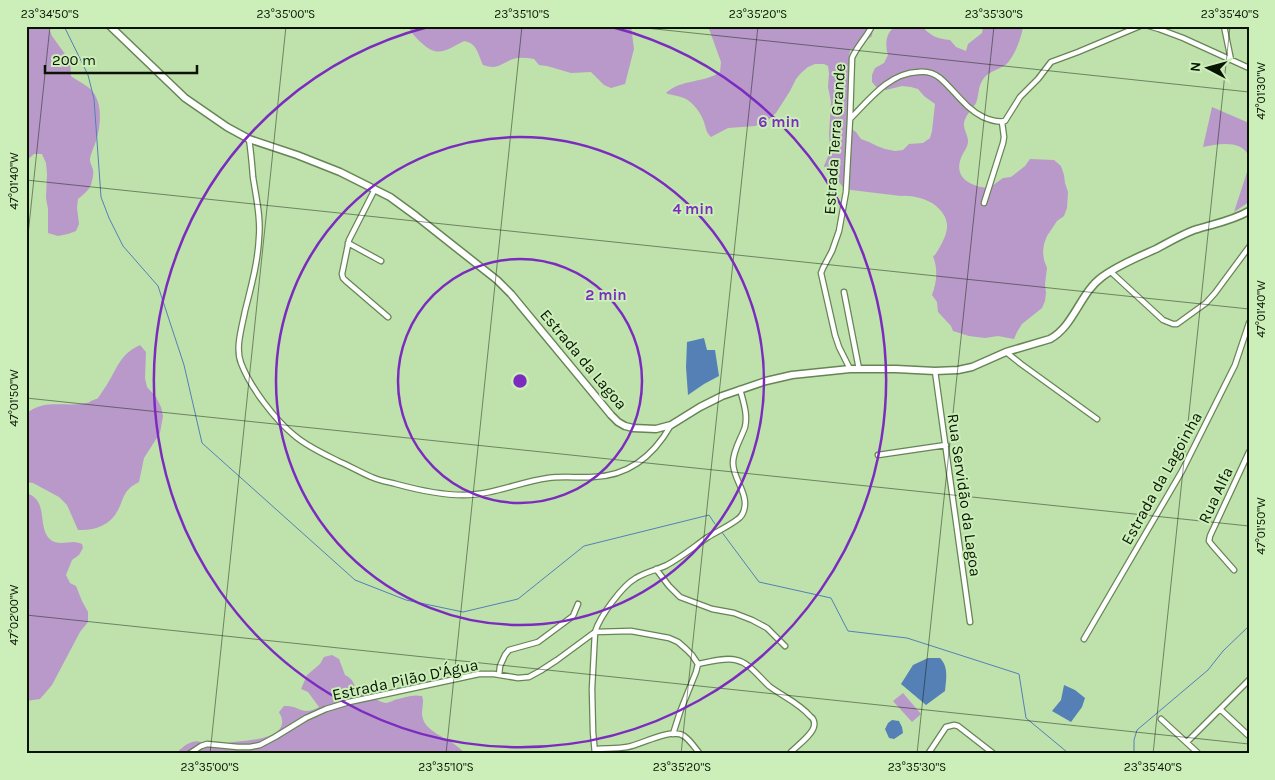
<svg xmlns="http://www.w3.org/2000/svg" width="1275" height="780" viewBox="0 0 1275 780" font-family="Karla,sans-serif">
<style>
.green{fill:#b999ca}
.water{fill:#5480b6}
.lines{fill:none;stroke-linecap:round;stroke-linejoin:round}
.stream{stroke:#5480b6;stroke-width:1}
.street-casing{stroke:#668554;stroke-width:7}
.secondary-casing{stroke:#668554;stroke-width:9}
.street{stroke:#fff;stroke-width:4.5}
.secondary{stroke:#fff;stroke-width:6}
.ticks{fill:none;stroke:#091403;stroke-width:1;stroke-opacity:0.45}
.ring{fill:none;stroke:#7b2cbf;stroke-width:2.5}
.labels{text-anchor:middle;stroke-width:4;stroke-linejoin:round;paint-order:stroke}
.street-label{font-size:16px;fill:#091403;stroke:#ccefb9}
.centre{fill:#7b2cbf;stroke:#ccefb9;stroke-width:2.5}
.ring-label{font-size:15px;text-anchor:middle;font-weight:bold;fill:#7b2cbf;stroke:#ccefb9;stroke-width:4;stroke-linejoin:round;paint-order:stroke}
.neatline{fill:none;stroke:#091403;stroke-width:2}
.ticks-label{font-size:12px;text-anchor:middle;fill:#091403}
</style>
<rect width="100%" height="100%" fill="#bfe1ac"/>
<path class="green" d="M 26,26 L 48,26 L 52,36 L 70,61 L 71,76 C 79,82 90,86 95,95 C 103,109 100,130 95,144 C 93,149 91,153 90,159 C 90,164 92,165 93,170 C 94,174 92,181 91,185 C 88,191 83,195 78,199 L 77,208 L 79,224 L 76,231 L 68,234 L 58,236 L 48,233 L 48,209 L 46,198 L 47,174 L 46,163 L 42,154 L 34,154 L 26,161 Z
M 408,26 L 631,26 L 634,49 L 625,84 L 611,88 L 604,85 L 591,72 L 571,73 L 547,66 L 539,65 L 534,59 C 527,58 520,57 513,59 C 500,64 498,70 483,65 C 478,54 477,43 464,41 C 448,49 439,58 424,45 C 417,39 412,34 408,26 Z
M 708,26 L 873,26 L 872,36 L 858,47 L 850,50 L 849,58 L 855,77 C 846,92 846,109 849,127 L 856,132 L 861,139 L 869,142 L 877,146 L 885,149 L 895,151 L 903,150 L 909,144 L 923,143 L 930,138 L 932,131 L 935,104 L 924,96 L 918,89 L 911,87 L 902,86 L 886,90 L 878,89 L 872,82 L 872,75 L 875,68 L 884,63 L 888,55 C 885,46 885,31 897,26 C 902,24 916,26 922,26 C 930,36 938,39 950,40 L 956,47 L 966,51 L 968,44 L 982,33 L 983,26 L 1023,26 C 1022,37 1013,61 1004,66 C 996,70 986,73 982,81 C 978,87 979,96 976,103 C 972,110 963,117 964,126 C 965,132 968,136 968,141 C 968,148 963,152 961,158 C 953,179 973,187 989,188 L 1003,178 L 1011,177 L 1025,166 L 1030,159 L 1054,160 L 1061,166 L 1064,175 L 1065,183 L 1068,192 L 1067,208 L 1064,216 L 1057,221 L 1047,236 L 1044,244 L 1043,252 L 1044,260 L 1047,268 L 1045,284 L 1046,293 L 1045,301 L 1042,308 L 1022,324 L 1017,332 L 1014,339 L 998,336 L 985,338 L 969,336 L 953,331 L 951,326 L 938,312 L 937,302 L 932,295 C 937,282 938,269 933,256 L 935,255 C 948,235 955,219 932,203 C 923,198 911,195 901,196 L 851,190 L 843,187 L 838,181 L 831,176 L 824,166 L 829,154 L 830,147 L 829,134 L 831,102 L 828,87 L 829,73 L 828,66 L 824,64 L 815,64 L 808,67 L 801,73 L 796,79 L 790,91 L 776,113 L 766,122 L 755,126 L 728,128 L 711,137 C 706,132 706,128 704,122 C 701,113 693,102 684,98 C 679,96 673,95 668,94 L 666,93 C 681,79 705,83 720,72 L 721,62 Z
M 1212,107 L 1249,123 L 1249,157 C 1243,139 1217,144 1203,147 Z
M 1249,166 L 1249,202 L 1234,212 Z
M 140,345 L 146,352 L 145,378 L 147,387 L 156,397 L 161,407 L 163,416 L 160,433 L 144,458 L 139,482 C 136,484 131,486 129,489 C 123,494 122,503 118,510 C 111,525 94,531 78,530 L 67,505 L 59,497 L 33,483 L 26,482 L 26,414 C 44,397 69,409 90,402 C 90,401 96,399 97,399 C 99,397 102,392 104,389 C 117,371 118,355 140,345 Z
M 26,493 C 50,500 36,528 51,540 C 57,545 67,542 74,542 C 76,542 80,543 82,544 L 83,548 L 79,555 L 72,560 L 66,575 L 70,583 L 76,586 L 82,601 L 88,612 L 88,622 L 80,632 L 52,685 L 40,699 L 26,701 Z
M 332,655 L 339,659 L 345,675 C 353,679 355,684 356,693 C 370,690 375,702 386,703 C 387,703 393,701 394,700 C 403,698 412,694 422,696 C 425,703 420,711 423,719 C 426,730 445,738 454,744 C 458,747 462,750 466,754 L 176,754 C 180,749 186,744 192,742 C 201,739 206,746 214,746 C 220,746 227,743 233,742 C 245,741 285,739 282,720 C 282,717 280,715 279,712 L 284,706 C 300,705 302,717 319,707 L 308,692 L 301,689 L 307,675 L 320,664 L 324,657 Z
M 903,693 L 921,714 L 912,722 L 893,701 Z"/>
<path class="water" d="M 704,338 L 707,350 L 715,350 L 719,376 L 704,384 L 688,395 L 686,367 L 687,342 Z
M 928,658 L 940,658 C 949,667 946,680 945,691 L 926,705 L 901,684 L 913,665 Z
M 1064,685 L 1075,690 L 1085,698 L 1082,707 L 1071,722 L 1052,711 L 1061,700 Z
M 892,720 L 899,721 L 902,727 L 903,733 L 894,739 L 889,738 L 885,729 L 888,723 Z"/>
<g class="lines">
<path class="stream" d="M 64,26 L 88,75 L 94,99 L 101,197 L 109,218 L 123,246 L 158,286 L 184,365 L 202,443 L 355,580 L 406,600 L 463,612 L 518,599 L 584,546 L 709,515 L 715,524
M 721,531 L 759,582 L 831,598 L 848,631 L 907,638 L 1019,674 L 1026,718 L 1067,752 L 1094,754
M 1134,754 L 1134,740 L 1137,730 L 1208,670 L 1223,651 L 1249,626"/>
<g class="street-casing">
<path id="street" d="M 1149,26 L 1159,29 L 1183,38 L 1249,68
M 1224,26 L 1231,60
M 850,119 C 869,100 889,73 918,72 C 926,71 934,73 940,78 C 955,91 965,108 983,117 C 990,120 998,123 1005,121 L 1020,97 L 1038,79 L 1051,62 L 1078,52 L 1140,26
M 249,139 C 251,152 252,164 253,177 C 256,197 261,217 259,237 C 258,262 251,287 245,311 C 242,327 235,348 241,363 C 250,387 275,420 295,436 C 308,447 324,454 340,462 C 352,467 363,474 374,478 C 381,481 389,482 396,484 C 418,490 441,495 463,495 C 493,495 519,482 548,478 C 563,476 578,478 593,477 C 629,476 654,455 671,425
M 375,189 L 349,240 L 342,274 L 343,278 L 346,281 L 388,317
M 984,203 L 1003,143 L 1004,137 L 1002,122
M 348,243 L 381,261
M 1111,272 L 1163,320 L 1173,324 L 1177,324 L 1206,303 L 1215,293 L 1249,247
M 844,292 L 859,369
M 1006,352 L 1021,364 L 1097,419
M 850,369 L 839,347 L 835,335 L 821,273 L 823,268 L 832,251 L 839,231 L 846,192 L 850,119 L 852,58 C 857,46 866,38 872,26
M 935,371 L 970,622
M 878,455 L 946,445
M 656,569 L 669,586 L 680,597 L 712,609 L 734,613 L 752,620 L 767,628 L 785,646
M 1234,570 L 1212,545 L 1209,541 L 1210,536 L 1249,452
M 1084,639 L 1182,471 L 1235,365 L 1249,323
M 698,664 C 709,662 725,657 736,660 C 750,663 759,677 769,686 C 782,696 799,703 810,716 C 813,718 815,722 814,726 C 813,734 797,746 791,752
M 499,675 L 500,666 L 505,655 L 509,650 L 538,642 L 573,616 L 578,604
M 1220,709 L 1249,736
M 1161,719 L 1199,754
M 1187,742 L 1249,680
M 595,749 C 606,748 616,749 627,747 C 641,745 671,727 684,736 C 690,740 695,748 700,754
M 189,754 L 201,746 L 207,744 L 238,747 L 250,747 L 260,745 L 275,737 L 306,718 L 326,709 L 349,702 L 479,674 L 494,674 L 518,678 L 529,677 L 540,671 L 557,660 L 595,632 L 631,631 L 669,638 L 678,642 L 686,649 L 692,655 L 698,664 L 696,672 L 680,712 L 673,734
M 595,754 L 593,732 L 592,689 L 595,632 C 600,616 622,586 636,578 C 645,572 657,570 667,565 C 682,557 695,546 708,537 C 718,531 729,526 738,519 C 741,517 743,514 744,510 C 749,494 733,479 733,463 C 733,450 741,439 745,427 C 748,414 743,401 740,389
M 928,754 L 946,727 L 954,725 L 958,726 L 994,754"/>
</g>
<g class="secondary-casing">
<path id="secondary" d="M 110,26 L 185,98 L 227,127 L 249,139 L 297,155 L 340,172 L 390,197 L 416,216 L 478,265 L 497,280 L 511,294 L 611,415 L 618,422 L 625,426 L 633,428 L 656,429 L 671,425 L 700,407 L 722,396 L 766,381 L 792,375 L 850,369 L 896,369 L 935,371 L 958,370 L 972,367 L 1006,352 L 1050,339 C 1074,326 1080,293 1102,277 C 1118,265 1138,257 1156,249 C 1169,242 1181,235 1194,230 C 1213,224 1232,221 1249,211"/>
</g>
<use href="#street" class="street"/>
<use href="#secondary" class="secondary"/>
</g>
<path class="ticks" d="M 627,26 L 1249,92M 26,180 L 1249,309M 26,254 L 50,26M 26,398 L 1249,526M 26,615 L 1249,744M 210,754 L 286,26M 446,754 L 522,26M 681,754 L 758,26M 917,754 L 994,26M 1153,754 L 1230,26"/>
<g class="ring">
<circle cx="520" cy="381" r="122"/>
<circle cx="520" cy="381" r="244"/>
<path d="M612 27A366 366 0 1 1 428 27"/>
</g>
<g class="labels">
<g class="street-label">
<text transform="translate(834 139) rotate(-86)" y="6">Estrada Terra Grande</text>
<text transform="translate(584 359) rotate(50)" y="6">Estrada da Lagoa</text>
<text transform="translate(1161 478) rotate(-61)" y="6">Estrada da Lagoinha</text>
<text transform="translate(965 495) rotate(82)" y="6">Rua Servidão da Lagoa</text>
<text transform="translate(1215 495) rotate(-65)" y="6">Rua Alfa</text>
<text transform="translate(405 679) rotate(-12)" y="6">Estrada Pilão D'Água</text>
</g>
</g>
<circle cx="520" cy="381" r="8" class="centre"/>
<g class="ring-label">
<text x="779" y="127">6 min</text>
<text x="693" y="214">4 min</text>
<text x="606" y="300">2 min</text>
</g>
<rect width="1275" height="780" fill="none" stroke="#ccefb9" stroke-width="55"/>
<g transform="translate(1208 68) rotate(276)" stroke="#ccefb9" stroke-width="4" paint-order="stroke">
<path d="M0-4L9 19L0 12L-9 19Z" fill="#091403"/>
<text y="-8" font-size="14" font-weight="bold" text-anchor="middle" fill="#091403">N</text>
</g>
<path d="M45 65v8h152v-8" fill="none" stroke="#091403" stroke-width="2.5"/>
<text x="52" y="65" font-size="15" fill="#091403" stroke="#ccefb9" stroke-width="4" paint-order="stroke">200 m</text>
<rect x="28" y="28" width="1220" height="724" class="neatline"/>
<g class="ticks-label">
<text x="50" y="18">23°34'50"S</text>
<text x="286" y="18">23°35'00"S</text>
<text x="522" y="18">23°35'10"S</text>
<text x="758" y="18">23°35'20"S</text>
<text x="994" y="18">23°35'30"S</text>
<text x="1230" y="18">23°35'40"S</text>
<text transform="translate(1261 91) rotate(-90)" y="4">47°01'30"W</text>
<text transform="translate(14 181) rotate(-90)" y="4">47°01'40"W</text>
<text transform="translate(1261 309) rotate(-90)" y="4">47°01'40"W</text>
<text transform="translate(14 398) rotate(-90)" y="4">47°01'50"W</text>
<text transform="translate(1261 526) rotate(-90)" y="4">47°01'50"W</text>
<text transform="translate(14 615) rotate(-90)" y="4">47°02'00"W</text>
<text x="210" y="771">23°35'00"S</text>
<text x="446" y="771">23°35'10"S</text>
<text x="682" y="771">23°35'20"S</text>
<text x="917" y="771">23°35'30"S</text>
<text x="1153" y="771">23°35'40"S</text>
</g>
</svg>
